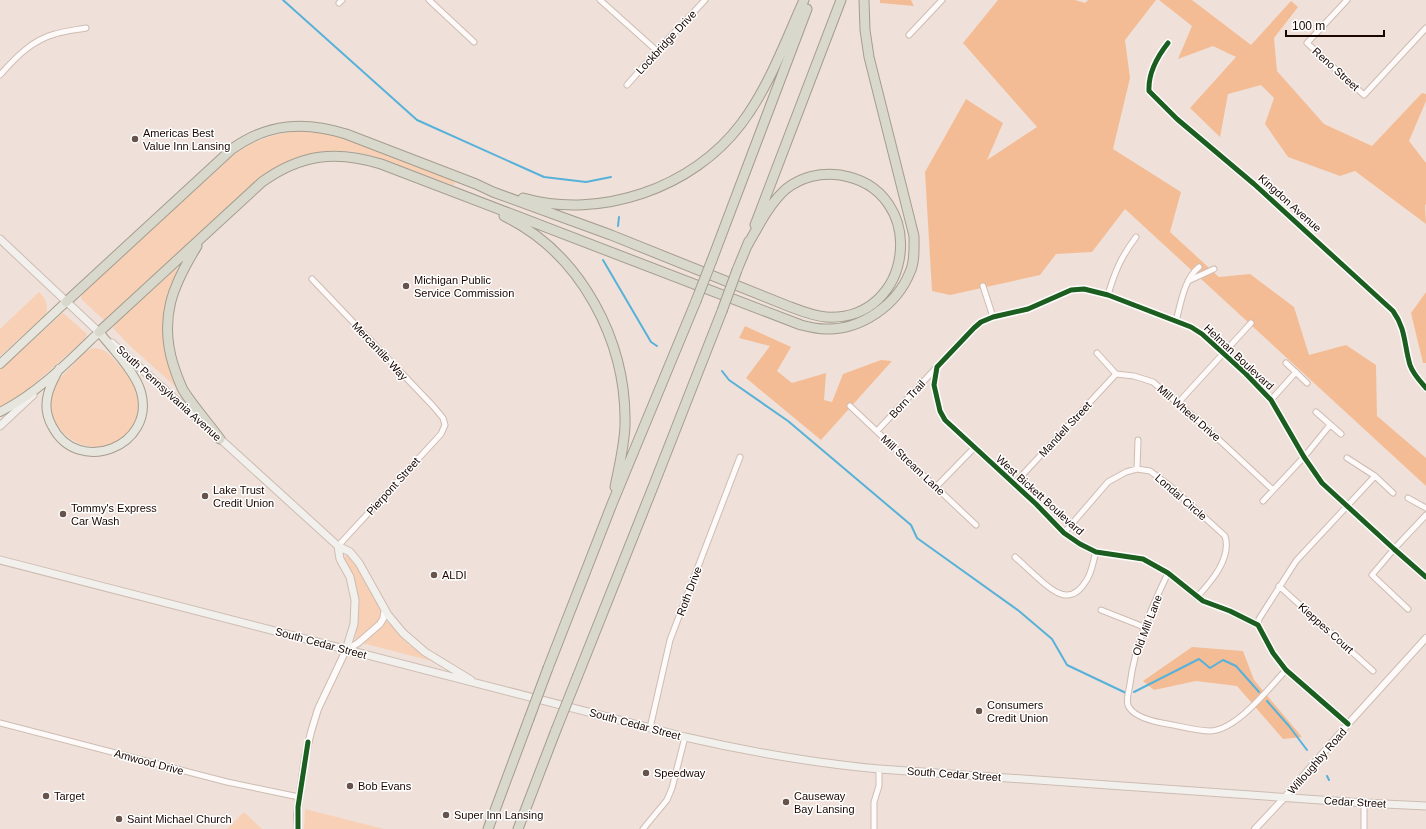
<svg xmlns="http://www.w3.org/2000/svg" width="1426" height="829" viewBox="0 0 1426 829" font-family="Arial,sans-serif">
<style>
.green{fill:#f7d0b6}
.forest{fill:#f4bc94}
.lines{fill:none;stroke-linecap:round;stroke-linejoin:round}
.stream{stroke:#57b1d8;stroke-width:2}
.minor-casing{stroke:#cebcb2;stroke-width:7}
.tertiary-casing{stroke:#cebcb2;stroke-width:8}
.secondary-casing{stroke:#cebcb2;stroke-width:9}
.primary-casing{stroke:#a49d8e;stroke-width:10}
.motorway-casing{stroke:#a49d8e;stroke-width:11}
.minor{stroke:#fdfaf9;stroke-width:5}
.tertiary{stroke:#fdfaf9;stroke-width:6}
.secondary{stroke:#f2f0ec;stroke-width:7}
.primary{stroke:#e7e6de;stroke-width:8}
.motorway{stroke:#d9d8cc;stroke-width:9}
.motorway-bridge-casing{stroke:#a49d8e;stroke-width:11;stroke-linecap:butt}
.motorway-bridge{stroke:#d9d8cc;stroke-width:9}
.cycleway-casing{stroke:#fff;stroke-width:8}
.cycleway{stroke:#1b5e20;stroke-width:5}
.poi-dot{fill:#65534c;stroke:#fff;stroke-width:1.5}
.labels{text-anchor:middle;stroke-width:3;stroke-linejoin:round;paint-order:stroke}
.street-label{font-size:11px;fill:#1a0600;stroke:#fff}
.poi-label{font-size:11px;fill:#1a0600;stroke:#fff;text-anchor:start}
</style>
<rect width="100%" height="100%" fill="#efe1d9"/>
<path class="green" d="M 305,131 C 332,132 356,142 381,152 C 405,161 429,171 453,181 L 456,184 L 453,185 L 374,156 C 324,142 283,157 245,190 L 107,319 L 104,320 L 81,299 L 82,294 L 86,290 L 235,154 C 256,139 278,132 305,131 Z
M 178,269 L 166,304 L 176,387 L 129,345 L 113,328 L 115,324 L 175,270 Z
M 39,292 C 46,299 49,306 45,315 L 0,356 L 0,329 Z
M 63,313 L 87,334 L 84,340 L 24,393 L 0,407 L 0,370 Z
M 95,348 C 106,349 111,356 117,363 C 135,381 148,403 131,428 C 101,472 34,432 55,387 C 58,379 66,372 72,366 C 79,359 85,349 95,348 Z
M 346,555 C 355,559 377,599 381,610 C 382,623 366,633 356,640 L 355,639 C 361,608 360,586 344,558 Z
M 386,622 L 388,622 L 409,645 L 433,659 L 432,661 L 362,643 Z
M 305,809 L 384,829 L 304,829 Z
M 244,812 L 262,829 L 227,829 Z"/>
<path class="forest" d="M 880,0 L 911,0 L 914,6 L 880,3 Z
M 998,0 L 1075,0 L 1085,3 L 1088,0 L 1156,0 L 1125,40 L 1130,78 L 1113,149 L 1181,192 L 1170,232 L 1219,277 L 1250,274 L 1294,307 L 1309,355 L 1346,345 L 1376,365 L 1377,416 L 1426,458 L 1426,486 L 1125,209 L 1092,252 L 1056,254 L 1040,275 L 950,295 L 932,291 L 925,172 L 966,99 L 1003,123 L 987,160 L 1037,127 L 963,43 Z
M 1159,0 L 1192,0 L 1251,45 L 1291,1 L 1298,7 L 1274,38 L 1277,71 L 1324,124 L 1372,146 L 1422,93 L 1426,94 L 1426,101 L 1409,141 L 1426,163 L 1426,204 L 1425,205 L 1426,224 L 1355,171 L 1340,176 L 1288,157 L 1265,124 L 1274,98 L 1261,85 L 1228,94 L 1220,137 L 1190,108 L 1236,57 L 1213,46 L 1178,59 L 1192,26 Z
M 1426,292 L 1426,363 L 1423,363 L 1411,313 Z
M 745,326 L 791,347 L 777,371 L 792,383 L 826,373 L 824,400 L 832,402 L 843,374 L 881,360 L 892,361 L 821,440 L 746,378 L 770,346 L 739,338 Z
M 1192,647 L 1243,651 L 1254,680 L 1302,737 L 1283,739 L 1237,686 L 1196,681 L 1154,690 L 1143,681 Z"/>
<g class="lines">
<path class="stream" d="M 283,0 L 417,120 L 544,177 L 586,182 L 611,177
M 618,226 L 619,217
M 603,260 L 651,342 L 657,346
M 722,371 L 729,380 L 788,421 L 911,525 L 917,538 L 1019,611 L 1052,639 L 1067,665 L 1126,693
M 1134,692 L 1199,659 L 1210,668 L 1223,660 L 1236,666 L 1259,692
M 1267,701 L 1289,726 L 1307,750
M 1327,776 L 1329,780"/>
<g class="minor-casing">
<path id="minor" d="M 429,0 L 474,42
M 600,0 L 657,51
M 1347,0 L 1307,43 L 1364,95 L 1426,28
M 339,3 L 342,0
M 909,35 L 942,0
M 1168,43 C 1157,57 1148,73 1149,91 L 1177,119 L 1254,184 L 1393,311 C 1406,329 1404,345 1410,365 C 1413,374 1420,381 1426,388
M 0,75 C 15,58 32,40 55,34 C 65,31 75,30 86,28
M 627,85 L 657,51 L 705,0
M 312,279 L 433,406 L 443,418 L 445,425 L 441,434 L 338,546
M 1188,281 L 1214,269
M 983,286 L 993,317
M 1108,295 C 1115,271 1121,257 1136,237
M 1176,321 C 1181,303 1184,279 1199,267
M 1097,353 L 1116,374 L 1134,376 L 1153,382 L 1201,423 L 1273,490
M 1286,363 L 1307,383
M 1271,400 L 1296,372
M 1178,403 L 1251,323
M 850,406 L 976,525
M 1316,412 L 1341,434
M 877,431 L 936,368
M 1347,458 L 1375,476 L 1393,493
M 1137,469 L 1138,440
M 1014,484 L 1116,374
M 936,487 L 974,448
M 1408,498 L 1426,508
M 1263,501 L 1304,457 L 1330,425
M 1064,533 L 1108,482 L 1126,472 L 1137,469 L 1150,471 L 1169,485 L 1225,536 C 1232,558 1211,582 1197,597
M 1015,557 C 1023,564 1030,571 1038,578 C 1054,593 1071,606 1086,581 C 1092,573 1093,561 1096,552
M 1168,573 C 1151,609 1135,644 1130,684 C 1129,691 1126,699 1128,705 C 1132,716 1152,721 1162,723 C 1176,725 1196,731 1210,731 C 1237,730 1268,689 1286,670
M 1279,586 L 1373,671
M 1408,609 L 1372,575 L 1394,549 L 1426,515
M 1101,610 L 1144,627
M 1258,625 L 1259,619 L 1296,561 L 1375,476
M 0,723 L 227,782 L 299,797
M 1348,724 L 1286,670 L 1273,653 L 1258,625 L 1230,611 L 1203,601 L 1168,573 L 1143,559 L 1096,552 L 1080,544 L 1064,533 L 1036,504 L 945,420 L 940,411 L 934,385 L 937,367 L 974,328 L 981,322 L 993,317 L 1028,309 L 1071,290 L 1084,289 L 1108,295 L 1191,327 L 1202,334 L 1223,353 L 1246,374 L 1271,400 L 1304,457 L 1322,483 L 1394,549 L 1426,577
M 650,728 L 670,640 L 740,457
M 643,829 L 667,800 L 672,788 L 685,737
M 874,829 L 874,802 L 879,786 L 879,769
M 1364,829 L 1364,803"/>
</g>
<g class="tertiary-casing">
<path id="tertiary" d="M 298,829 L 297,815 L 305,757 L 311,732 L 318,709 L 346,650 L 358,643 L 380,624 L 383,619 L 385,609
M 1255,829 L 1285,797 L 1348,724 L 1426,638"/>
</g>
<g class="secondary-casing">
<path id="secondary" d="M 0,239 L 102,335
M 112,343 L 207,427
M 0,426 L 33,395
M 217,436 L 338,546 L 350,552 L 359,563 L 388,615 L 403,633 L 425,652 L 471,680
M 338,546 L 340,559 L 350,577 L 355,600 L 354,624 L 346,650
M 0,560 L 685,737 C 750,752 813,763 879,769 L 1364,803 L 1426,806"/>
</g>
<g class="primary-casing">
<path id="primary" d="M 0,364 L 66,302
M 0,412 C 38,393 69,361 99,332 C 112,348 136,373 141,392 C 156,446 78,477 52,426 C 47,417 45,405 48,394 C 50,385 55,377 59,369"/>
</g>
<g class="motorway-casing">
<path id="motorway" d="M 523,198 C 600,220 693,188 741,124 C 769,87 785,42 804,0
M 504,216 C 582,254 627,342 625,426 C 624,447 619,467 615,487
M 755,225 L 841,0
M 197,246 C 173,285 159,317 173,364 C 176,373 179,382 183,390 C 194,407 208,423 220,439
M 712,260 L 807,9
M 737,270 L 749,241
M 66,302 L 232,149 C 268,123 305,121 346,134 L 476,184 L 493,192 L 611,235 L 788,306 C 801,311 813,316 826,317 C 915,322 930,189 840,175 C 821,172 801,177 786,189 C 769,204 758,227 747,246
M 99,332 L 262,182 C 301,154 336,150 381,164 L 801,325 C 809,327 817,329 826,329 C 861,330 897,305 910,272 C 915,262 914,247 914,236 L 869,57 L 865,30 L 864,0
M 548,668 L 612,504 L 696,301
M 578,675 L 653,487 L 722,311
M 488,829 L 529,719
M 518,829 L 556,730"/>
</g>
<use href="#minor" class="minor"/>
<use href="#tertiary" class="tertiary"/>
<use href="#secondary" class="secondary"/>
<use href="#primary" class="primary"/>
<use href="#motorway" class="motorway"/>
<g class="motorway-bridge-casing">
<path id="motorway-bridge" d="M 696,301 L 712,260
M 722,311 L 737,270
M 529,719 L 548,668
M 556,730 L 578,675"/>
</g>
<use href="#motorway-bridge" class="motorway-bridge"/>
<g class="cycleway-casing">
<path id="cycleway" d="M 1168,43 C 1157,57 1148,73 1149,91 L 1177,119 L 1254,184 L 1393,311 C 1406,329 1404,345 1410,365 C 1413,374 1420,381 1426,388
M 1348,724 L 1286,670 L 1273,653 L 1258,625 L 1230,611 L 1203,601 L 1168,573 L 1143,559 L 1096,552 L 1080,544 L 1064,533 L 1036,504 L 945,420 L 940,411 L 934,385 L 937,367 L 974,328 L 981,322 L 993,317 L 1028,309 L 1071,290 L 1084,289 L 1108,295 L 1191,327 L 1202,334 L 1223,353 L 1246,374 L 1271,400 L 1304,457 L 1322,483 L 1394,549 L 1426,577
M 298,829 L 298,807 L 308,742"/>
</g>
<use href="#cycleway" class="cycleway"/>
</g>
<g class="poi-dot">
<circle cx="135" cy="139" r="4"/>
<circle cx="406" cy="286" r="4"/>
<circle cx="205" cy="496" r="4"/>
<circle cx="63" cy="514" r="4"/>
<circle cx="434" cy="575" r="4"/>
<circle cx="979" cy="711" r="4"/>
<circle cx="646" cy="773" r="4"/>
<circle cx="350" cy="786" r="4"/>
<circle cx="46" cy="796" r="4"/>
<circle cx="786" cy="802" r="4"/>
<circle cx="446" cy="815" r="4"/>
<circle cx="119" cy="819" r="4"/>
</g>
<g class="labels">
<g class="street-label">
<text transform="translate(666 42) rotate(-47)" y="4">Lockbridge Drive</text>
<text transform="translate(1336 69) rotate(42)" y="4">Reno Street</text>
<text transform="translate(1290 203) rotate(42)" y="4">Kingdon Avenue</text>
<text transform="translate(380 351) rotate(47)" y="4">Mercantile Way</text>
<text transform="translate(1239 357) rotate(43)" y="4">Helman Boulevard</text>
<text transform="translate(169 393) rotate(42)" y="4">South Pennsylvania Avenue</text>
<text transform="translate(907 399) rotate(-47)" y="4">Born Trail</text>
<text transform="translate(1189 413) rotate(41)" y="4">Mill Wheel Drive</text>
<text transform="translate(1065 429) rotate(-47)" y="4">Mandell Street</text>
<text transform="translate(913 465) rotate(43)" y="4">Mill Stream Lane</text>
<text transform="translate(393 486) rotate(-48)" y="4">Pierpont Street</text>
<text transform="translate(1040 495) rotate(42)" y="4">West Bickett Boulevard</text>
<text transform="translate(1181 497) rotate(41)" y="4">Londal Circle</text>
<text transform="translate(689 591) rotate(-69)" y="4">Roth Drive</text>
<text transform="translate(1147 625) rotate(-69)" y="4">Old Mill Lane</text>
<text transform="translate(1326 628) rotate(42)" y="4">Kieppes Court</text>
<text transform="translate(321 643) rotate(15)" y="4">South Cedar Street</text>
<text transform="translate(635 724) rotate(15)" y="4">South Cedar Street</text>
<text transform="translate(1317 761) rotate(-49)" y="4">Willoughby Road</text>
<text transform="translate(149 762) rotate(15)" y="4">Amwood Drive</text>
<text transform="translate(954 774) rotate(4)" y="4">South Cedar Street</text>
<text transform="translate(1355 802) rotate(3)" y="4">Cedar Street</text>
</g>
<g class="poi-label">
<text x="143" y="137">Americas Best<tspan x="143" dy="13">Value Inn Lansing</tspan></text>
<text x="414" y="284">Michigan Public<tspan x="414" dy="13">Service Commission</tspan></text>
<text x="213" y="494">Lake Trust<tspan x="213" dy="13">Credit Union</tspan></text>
<text x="71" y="512">Tommy's Express<tspan x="71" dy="13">Car Wash</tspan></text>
<text x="442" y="579">ALDI</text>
<text x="987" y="709">Consumers<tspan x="987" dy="13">Credit Union</tspan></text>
<text x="654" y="777">Speedway</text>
<text x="358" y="790">Bob Evans</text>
<text x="54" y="800">Target</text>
<text x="794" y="800">Causeway<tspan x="794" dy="13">Bay Lansing</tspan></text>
<text x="454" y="819">Super Inn Lansing</text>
<text x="127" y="823">Saint Michael Church</text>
</g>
</g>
<path d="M1286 30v6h98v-6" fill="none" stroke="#1a0600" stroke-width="2"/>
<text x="1292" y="30" font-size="12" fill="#1a0600" stroke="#ffffff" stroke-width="3" paint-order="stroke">100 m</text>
</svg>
